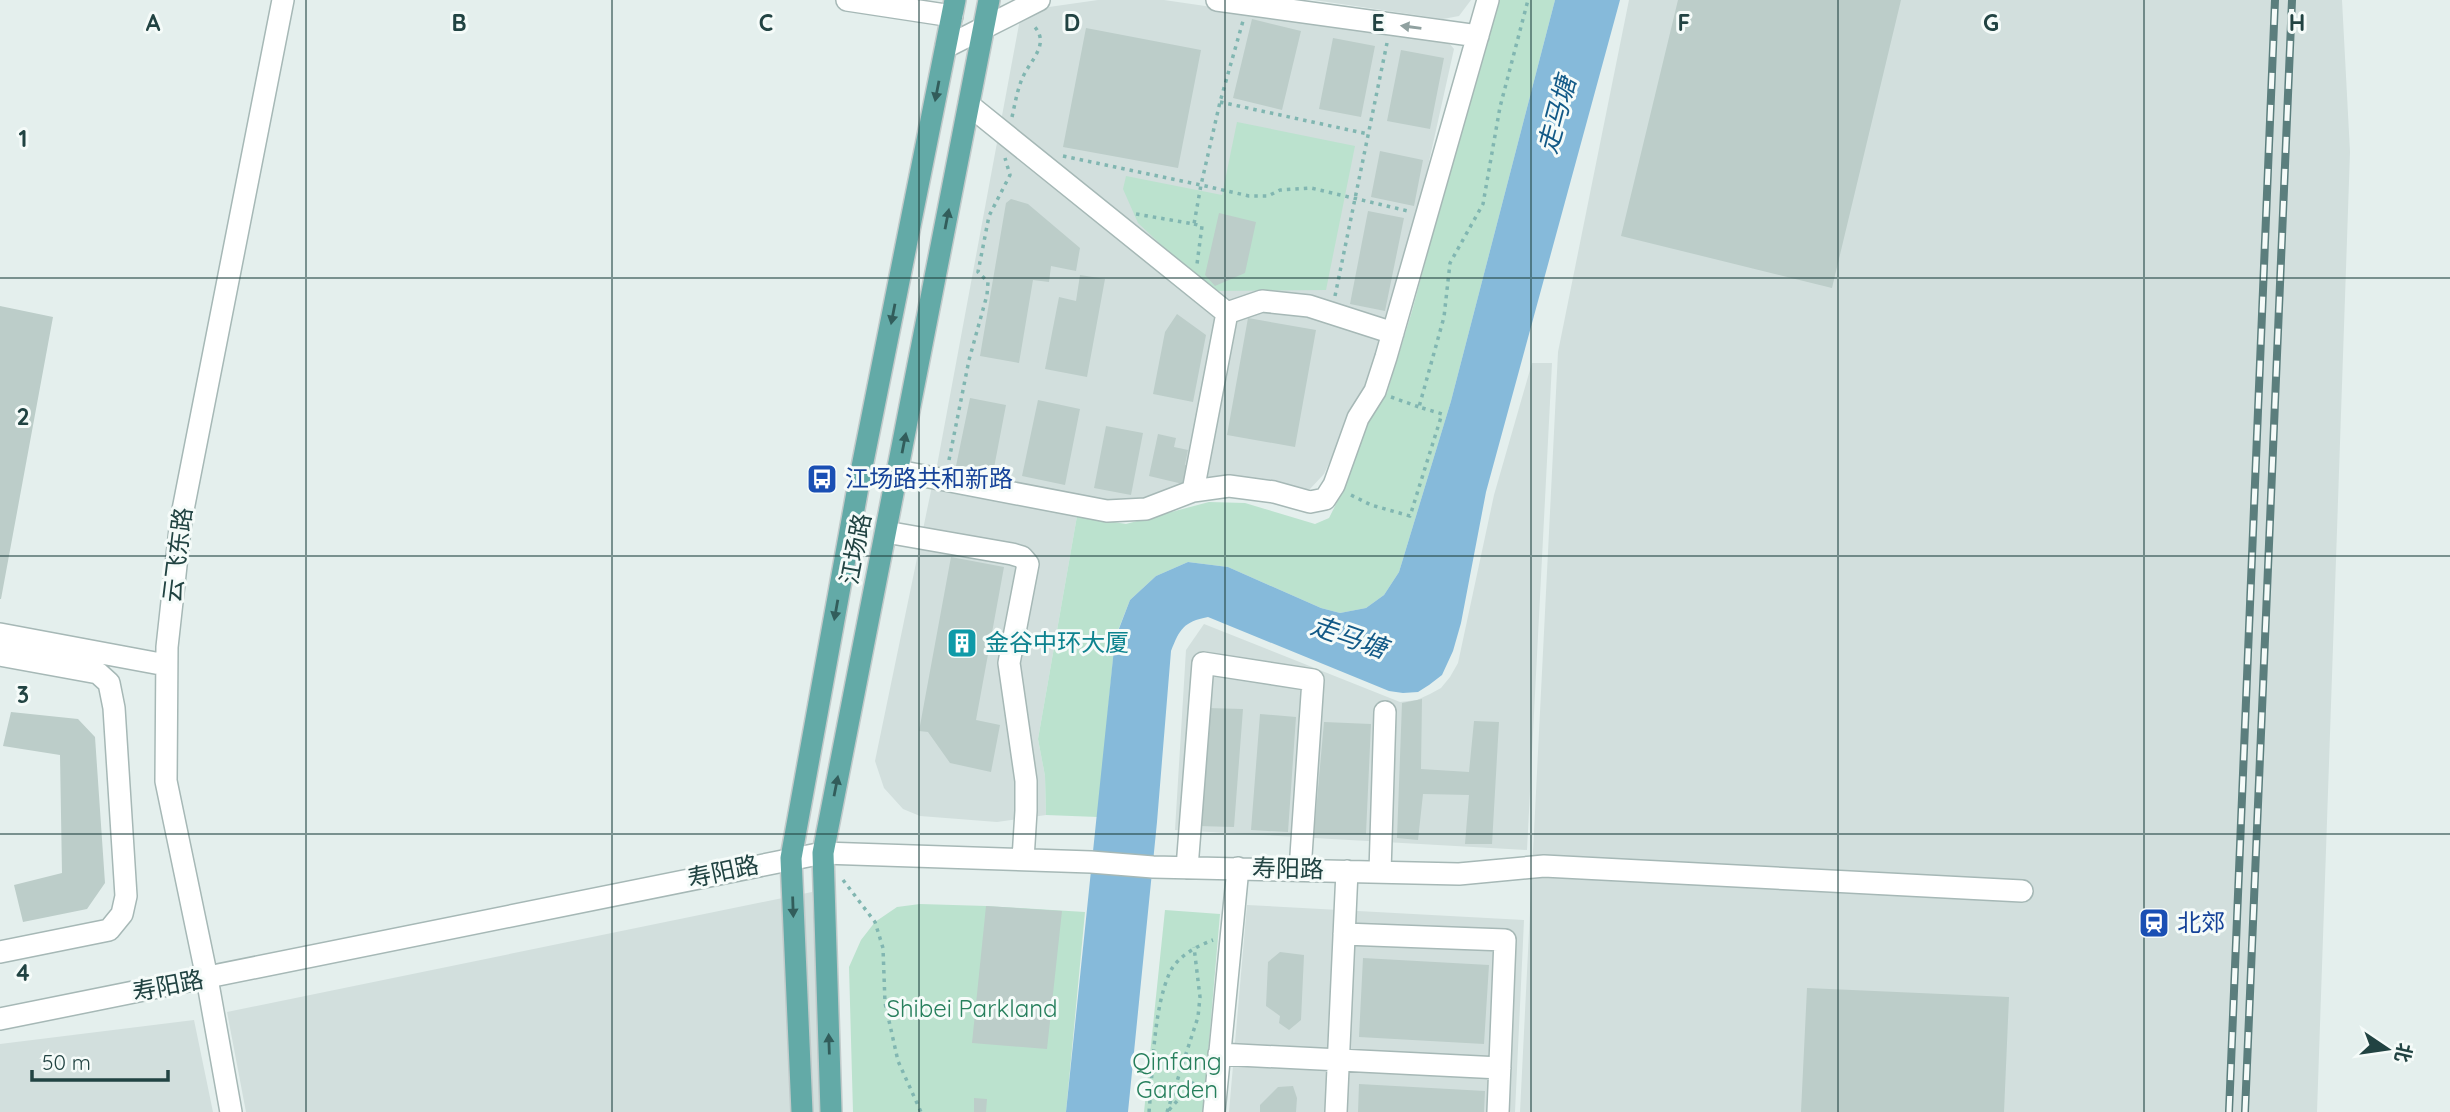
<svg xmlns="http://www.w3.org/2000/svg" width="2450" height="1112" viewBox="0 0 2450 1112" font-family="Quicksand,'Noto Sans SC',sans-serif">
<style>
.built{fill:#d2dfdd}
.green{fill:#bbe2ce}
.water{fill:#86bada}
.building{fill:#bccdc9}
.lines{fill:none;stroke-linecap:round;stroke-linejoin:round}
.minor-casing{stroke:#a6b8b6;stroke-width:24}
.major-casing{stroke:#c1caca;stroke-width:24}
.path{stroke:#81b6b1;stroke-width:3.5;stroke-dasharray:3.5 5;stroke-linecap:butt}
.minor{stroke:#fff;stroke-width:21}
.major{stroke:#63aaa7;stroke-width:21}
.rail-casing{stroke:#5b7e7d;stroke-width:8}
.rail{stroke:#f5fbf9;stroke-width:5;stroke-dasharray:16;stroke-linecap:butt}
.oneway{fill:#90a1a0}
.oneway2{fill:#325d5b}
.grid{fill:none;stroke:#214342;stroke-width:2;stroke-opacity:0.55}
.labels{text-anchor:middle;stroke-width:6;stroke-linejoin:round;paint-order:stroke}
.transit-label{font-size:24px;fill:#164399;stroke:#f5fbf9;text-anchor:start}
.street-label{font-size:24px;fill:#214342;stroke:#f5fbf9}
.culture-label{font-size:24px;fill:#0d838f;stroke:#f5fbf9;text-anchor:start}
.park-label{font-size:24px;fill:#267f5c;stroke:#f5fbf9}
.water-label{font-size:26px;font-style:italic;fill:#135a87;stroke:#f5fbf9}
.grid-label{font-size:23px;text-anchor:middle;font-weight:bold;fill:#214342;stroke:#f5fbf9;stroke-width:6;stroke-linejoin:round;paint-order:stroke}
</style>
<rect width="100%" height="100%" fill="#e4efed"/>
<path class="built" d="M 1098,0 L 1164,0 L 1439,40 L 1449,43 L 1454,49 L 1418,211 L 1371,387 L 1349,421 L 1324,474 L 1310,489 L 1106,501 L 1080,494 L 1066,496 L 936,471 L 1020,19 L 1042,8 Z
M 1314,0 L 1471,0 L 1459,16 L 1443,19 Z
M 1629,0 L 2342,0 L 2350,152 L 2317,1112 L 1520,1112 L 1558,352 Z
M 1532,363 L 1552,363 L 1527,850 L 1175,830 L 1186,650 L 1204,624 L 1400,702 L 1417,700 L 1430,694 L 1441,688 L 1450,677 L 1458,663 L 1494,495 Z
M 932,486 L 1077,516 L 1038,739 L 1045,776 L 1046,815 L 997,822 L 920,816 L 903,809 L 884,788 L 875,761 Z
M 812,892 L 821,1112 L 246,1112 L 227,1012 Z
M 1247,905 L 1524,920 L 1515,1112 L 1229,1112 Z
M 194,1020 L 213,1112 L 0,1112 L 0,1044 Z"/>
<path class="green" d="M 1496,0 L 1555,0 L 1451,401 L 1399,572 L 1384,595 L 1366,608 L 1340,613 L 1321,608 L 1228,567 L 1188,562 L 1156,576 L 1130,600 L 1115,638 L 1098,817 L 1046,815 L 1045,776 L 1038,739 L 1077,516 L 1126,524 L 1209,502 L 1245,503 L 1315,524 L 1329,518 L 1339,498 L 1354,445 L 1369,416 L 1387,393 L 1412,311 Z
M 1237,122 L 1355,146 L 1326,290 L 1210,291 L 1138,223 L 1123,189 L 1126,176 L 1222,195 Z
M 920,904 L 986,906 L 1085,912 L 1066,1112 L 853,1112 L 849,967 L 861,940 L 875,922 L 897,907 Z
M 1165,910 L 1220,914 L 1203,1112 L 1144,1112 Z"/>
<path class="water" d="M 1555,0 L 1620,0 L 1486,492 L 1461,623 L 1453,651 L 1442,675 L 1429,685 L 1418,692 L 1403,693 L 1389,691 L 1208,617 C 1183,622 1180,629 1171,651 L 1157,822 L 1128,1112 L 1066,1112 L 1115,639 L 1130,600 L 1156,576 L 1188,562 L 1228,567 L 1321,608 L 1340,613 L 1366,608 L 1384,595 L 1399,572 L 1451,401 Z"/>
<path class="building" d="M 1678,0 L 1901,0 L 1832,288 L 1621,236 Z
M 1252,19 L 1301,31 L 1282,110 L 1233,98 Z
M 1086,28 L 1201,50 L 1178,168 L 1063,147 Z
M 1333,38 L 1375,46 L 1361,117 L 1319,109 Z
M 1401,50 L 1444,58 L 1430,129 L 1387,121 Z
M 1380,151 L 1423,160 L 1414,206 L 1371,197 Z
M 1011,199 L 1028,204 L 1080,248 L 1076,271 L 1051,266 L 1049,282 L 1033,280 L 1019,363 L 980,356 L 1006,203 Z
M 1368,211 L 1404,218 L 1385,311 L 1350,304 Z
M 1219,213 L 1256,222 L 1245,273 L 1215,286 L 1205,275 Z
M 1080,275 L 1105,279 L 1087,377 L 1045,369 L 1059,297 L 1076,301 Z
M 0,306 L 53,317 L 1,599 L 0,599 Z
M 1177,314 L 1206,335 L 1193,402 L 1153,394 L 1165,332 Z
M 1248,318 L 1316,330 L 1295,447 L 1227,435 Z
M 970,398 L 1006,405 L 993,473 L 956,466 Z
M 1038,400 L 1080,409 L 1065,485 L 1022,476 Z
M 1106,426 L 1143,433 L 1131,495 L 1094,488 Z
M 1158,434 L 1176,438 L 1174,447 L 1188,450 L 1185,465 L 1192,466 L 1187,485 L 1149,476 Z
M 951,557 L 1004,567 L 976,720 L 1000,725 L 991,772 L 950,763 L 928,732 L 919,731 Z
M 1422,699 L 1421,769 L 1469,772 L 1474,721 L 1499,722 L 1492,844 L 1465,844 L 1469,795 L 1423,794 L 1418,840 L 1397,838 L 1402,703 Z
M 1207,708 L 1243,709 L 1234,827 L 1198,826 Z
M 11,712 L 78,719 L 95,737 L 105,883 L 87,909 L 23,922 L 14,885 L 62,873 L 60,755 L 3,746 Z
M 1260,714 L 1296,717 L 1288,832 L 1251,830 Z
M 1324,722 L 1371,724 L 1366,834 L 1314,834 Z
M 986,906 L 1062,911 L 1047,1049 L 972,1043 Z
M 1280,952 L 1304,955 L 1301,1020 L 1289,1030 L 1279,1023 L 1280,1016 L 1266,1006 L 1268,962 Z
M 1363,958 L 1489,965 L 1484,1044 L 1359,1037 Z
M 1807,988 L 2009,997 L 2004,1112 L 1801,1112 Z
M 1359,1084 L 1485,1091 L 1484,1112 L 1358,1112 Z
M 1293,1086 L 1297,1098 L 1296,1112 L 1260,1112 L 1260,1105 L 1278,1087 Z
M 974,1098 L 987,1099 L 986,1112 L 974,1112 Z"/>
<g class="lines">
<g class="minor-casing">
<path id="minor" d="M 847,0 L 952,16
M 1217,0 L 1478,36
M 946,47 L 1039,0
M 969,105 L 1227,313
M 1227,313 L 1262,301 L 1309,306 L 1393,333
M 898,471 L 1107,511 L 1146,509 L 1193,491 L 1229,486 L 1274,492 L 1310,502 L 1325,499 L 1334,485 L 1358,418 L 1375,391 L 1386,357 L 1488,0
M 1193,491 L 1227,313
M 886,532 L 1012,554 L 1022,557 L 1028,564 L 1009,663 L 1026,781 L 1026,811 L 1023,859
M 0,634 L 166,665
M 0,655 L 98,673 L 109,683 L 114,708 L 126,896 L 122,914 L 109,930 L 0,952
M 1187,868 L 1203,663 L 1313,680 L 1300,870
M 1380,872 L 1385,712
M 1344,934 L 1505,940 L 1498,1112
M 0,1019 L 823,853 L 1091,862 L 1153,867 L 1459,874 L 1544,866 L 2022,891
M 1219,1054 L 1500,1068
M 231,1112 L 207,978 L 166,781 L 167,647 L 181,520 L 283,0
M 1214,1112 L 1238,868
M 1336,1112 L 1347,871"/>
</g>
<g class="major-casing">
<path id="major" d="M 802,1112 L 791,858 L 858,487 L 955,0
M 831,1112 L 823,853 L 989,0"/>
</g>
<path class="path" d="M 1220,102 L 1368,134
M 1012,117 C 1015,104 1017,91 1022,79 C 1029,61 1052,44 1033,25
M 1063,156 L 1201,185 L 1220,102 L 1243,21
M 1136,214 L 1194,224 L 1201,185 L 1249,196 L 1268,196 L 1280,190 L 1311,188 L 1408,211
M 1194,224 L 1202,226 L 1197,264
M 1335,296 L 1387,43
M 1391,397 L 1419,407
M 949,460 L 969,360 L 987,295 L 988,282 L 978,272 L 989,216 L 1010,175 L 1005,158
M 1351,495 L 1371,505 L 1410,516 L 1442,414 L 1419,407 L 1444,317 L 1450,263 L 1483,204 L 1500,107 L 1528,0
M 843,880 L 875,922 L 883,948 L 885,1003 L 898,1061 L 921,1112
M 1169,1110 L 1197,1079
M 1149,1112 C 1153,1070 1153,1009 1170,972 C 1178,956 1197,946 1213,940
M 1167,1112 L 1198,1017 L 1200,997 L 1194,947"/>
<use href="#minor" class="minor"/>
<use href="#major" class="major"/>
<g class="rail-casing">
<path id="rail" d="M 2229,1112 L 2275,0
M 2245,1112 L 2292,0"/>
</g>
<use href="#rail" class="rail"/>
</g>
<defs><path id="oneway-solid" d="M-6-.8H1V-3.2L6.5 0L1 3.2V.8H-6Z" transform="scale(1.75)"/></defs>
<use class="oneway" href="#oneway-solid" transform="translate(1411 27) rotate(-172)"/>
<g class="oneway2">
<use href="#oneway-solid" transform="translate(937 91) rotate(101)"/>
<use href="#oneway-solid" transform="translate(947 219) rotate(-79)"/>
<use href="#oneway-solid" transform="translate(893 314) rotate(101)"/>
<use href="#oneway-solid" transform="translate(904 443) rotate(-79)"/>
<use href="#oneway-solid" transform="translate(836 610) rotate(100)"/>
<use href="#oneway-solid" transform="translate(836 786) rotate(-79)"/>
<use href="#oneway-solid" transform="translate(793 907) rotate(88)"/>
<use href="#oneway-solid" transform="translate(829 1044) rotate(-92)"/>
</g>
<path class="grid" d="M 306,0 L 306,1112M 612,0 L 612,1112M 919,0 L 919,1112M 1225,0 L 1225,1112M 1531,0 L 1531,1112M 1838,0 L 1838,1112M 2144,0 L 2144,1112M 0,278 L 2450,278M 0,556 L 2450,556M 0,834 L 2450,834"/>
<defs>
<g id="bus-square" transform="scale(1.575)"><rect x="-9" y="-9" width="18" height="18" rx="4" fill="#1a4fb4" stroke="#f5fbf9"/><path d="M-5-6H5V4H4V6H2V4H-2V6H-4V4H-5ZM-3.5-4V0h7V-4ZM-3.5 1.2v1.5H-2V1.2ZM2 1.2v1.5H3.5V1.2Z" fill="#fff"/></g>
<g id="building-square" transform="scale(1.575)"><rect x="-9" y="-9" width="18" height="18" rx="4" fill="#0f9aa8" stroke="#f5fbf9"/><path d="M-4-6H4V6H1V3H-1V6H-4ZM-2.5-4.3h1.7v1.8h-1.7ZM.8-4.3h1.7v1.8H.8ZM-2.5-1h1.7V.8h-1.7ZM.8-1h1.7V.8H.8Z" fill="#fff"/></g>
<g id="station-square" transform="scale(1.575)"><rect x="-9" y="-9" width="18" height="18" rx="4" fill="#1a4fb4" stroke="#f5fbf9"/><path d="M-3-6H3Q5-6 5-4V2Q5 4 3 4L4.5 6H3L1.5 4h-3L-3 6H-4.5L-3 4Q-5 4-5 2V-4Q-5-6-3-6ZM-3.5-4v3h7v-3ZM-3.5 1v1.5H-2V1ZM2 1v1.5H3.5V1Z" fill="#fff"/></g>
</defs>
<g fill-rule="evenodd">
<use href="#bus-square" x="822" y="479"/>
<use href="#building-square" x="962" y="643"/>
<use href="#station-square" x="2154" y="923"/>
</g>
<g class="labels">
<g class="transit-label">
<text x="845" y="487">江场路共和新路</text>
<text x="2177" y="931">北郊</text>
</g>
<g class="street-label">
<text transform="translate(856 549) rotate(-79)" y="8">江场路</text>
<text transform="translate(178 555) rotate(-83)" y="8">云飞东路</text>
<text transform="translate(1288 869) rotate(1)" y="8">寿阳路</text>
<text transform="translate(723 872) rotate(-12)" y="8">寿阳路</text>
<text transform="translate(168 986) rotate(-11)" y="8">寿阳路</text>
</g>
<g class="culture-label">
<text x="985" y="651">金谷中环大厦</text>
</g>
<g class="park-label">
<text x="972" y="1017">Shibei Parkland</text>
<text x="1177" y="1070">Qinfang<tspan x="1177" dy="28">Garden</tspan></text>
</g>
<g class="water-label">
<text transform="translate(1557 115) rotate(-75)" y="9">走马塘</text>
<text transform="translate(1349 637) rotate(19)" y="9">走马塘</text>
</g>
</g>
<g class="grid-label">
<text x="153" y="31">A</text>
<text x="459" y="31">B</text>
<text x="766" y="31">C</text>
<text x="1072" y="31">D</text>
<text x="1378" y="31">E</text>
<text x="1684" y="31">F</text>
<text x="1991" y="31">G</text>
<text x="2297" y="31">H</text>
<text x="23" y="147">1</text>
<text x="23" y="425">2</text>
<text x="23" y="703">3</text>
<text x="23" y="981">4</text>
</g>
<g transform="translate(2387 1049) rotate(103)" stroke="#f5fbf9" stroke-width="5" paint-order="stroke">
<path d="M0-5L12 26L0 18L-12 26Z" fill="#214342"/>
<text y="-10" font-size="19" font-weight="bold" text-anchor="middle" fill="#214342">北</text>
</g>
<path d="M32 1070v10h136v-10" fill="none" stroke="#214342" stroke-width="3.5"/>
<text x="42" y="1070" font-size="21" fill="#214342" stroke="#f5fbf9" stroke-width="5" paint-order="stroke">50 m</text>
</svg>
